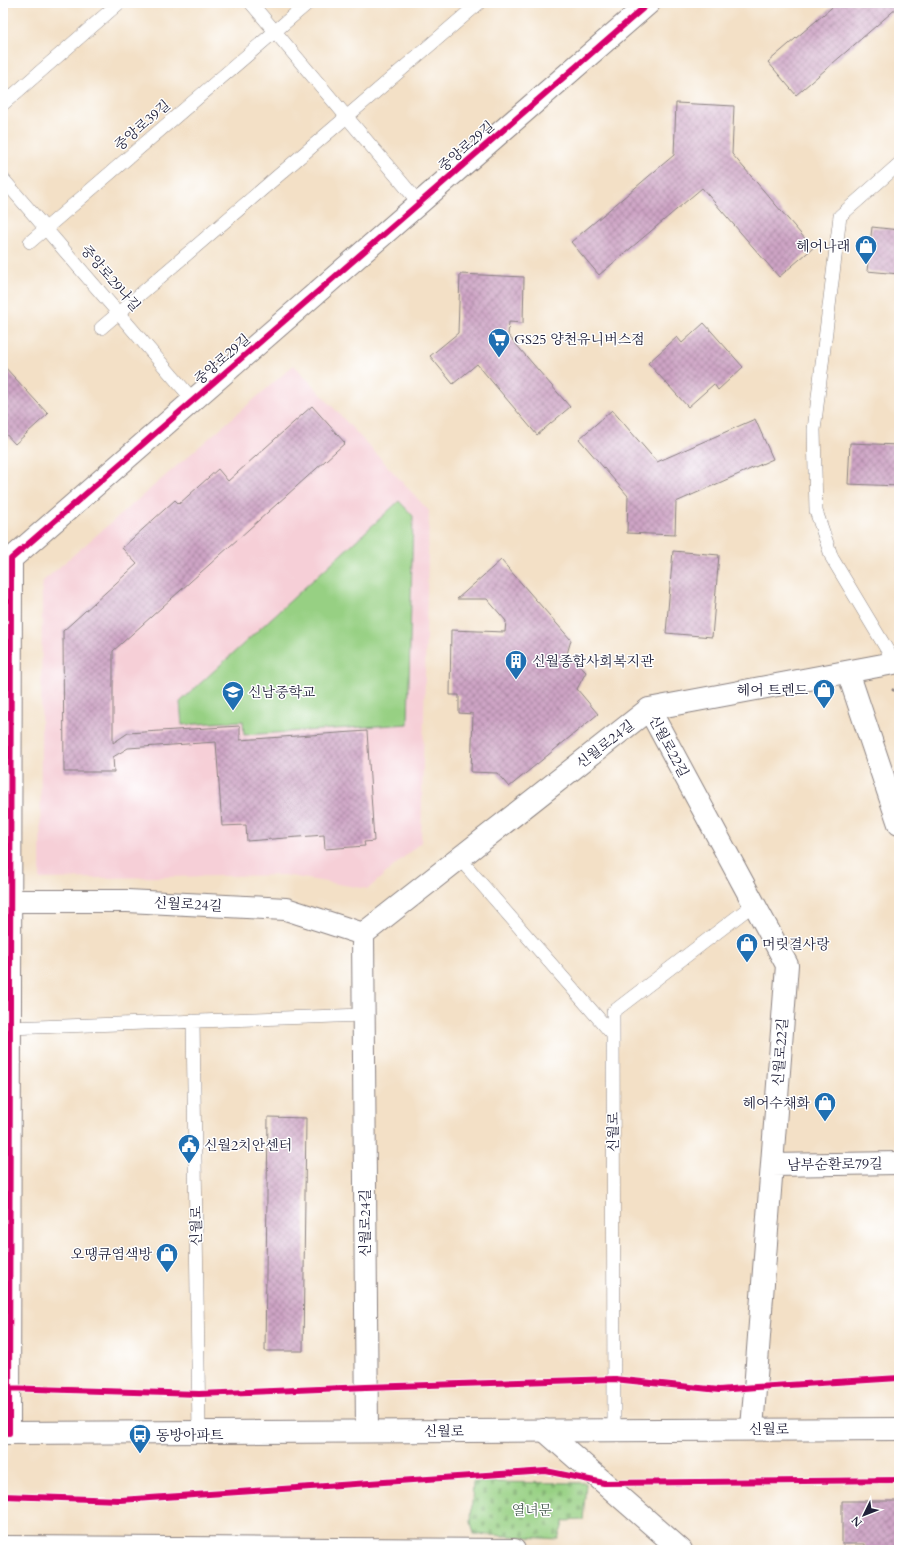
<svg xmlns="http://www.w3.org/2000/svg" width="902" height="1553" viewBox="0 0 902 1553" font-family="Cardo,'Noto Serif KR',serif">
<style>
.built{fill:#f6cfd7}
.cemetery{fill:url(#cemetery-stones);stroke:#5c795f}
.park{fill:#97d083;stroke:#5c795f}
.building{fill:url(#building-cross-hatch)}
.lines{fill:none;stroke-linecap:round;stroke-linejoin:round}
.lane-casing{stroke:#8a8180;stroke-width:14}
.street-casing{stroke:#8a8180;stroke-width:24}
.secondary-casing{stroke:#8a8180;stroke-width:24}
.path{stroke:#8a8180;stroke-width:2.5;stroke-dasharray:3 3;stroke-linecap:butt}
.lane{stroke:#fff;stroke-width:13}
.street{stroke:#fff;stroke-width:22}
.secondary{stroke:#fff;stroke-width:22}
.cycleway-casing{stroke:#fff;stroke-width:8}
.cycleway{stroke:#d6006c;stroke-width:6}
.labels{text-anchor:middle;stroke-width:3;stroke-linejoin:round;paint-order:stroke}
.street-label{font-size:14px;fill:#22223b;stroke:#fff}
.poi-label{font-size:14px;fill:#22223b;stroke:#fff;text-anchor:start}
.park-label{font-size:14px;fill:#4b5f54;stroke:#fff}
</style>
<defs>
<pattern id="cemetery-stones" width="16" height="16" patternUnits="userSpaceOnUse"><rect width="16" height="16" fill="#97d083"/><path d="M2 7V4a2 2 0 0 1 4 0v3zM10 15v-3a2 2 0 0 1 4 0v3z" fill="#82b272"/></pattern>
<pattern id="building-cross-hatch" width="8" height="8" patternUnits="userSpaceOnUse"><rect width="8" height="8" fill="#cea4c5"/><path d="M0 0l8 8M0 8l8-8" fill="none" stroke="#a785a1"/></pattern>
</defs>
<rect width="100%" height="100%" fill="#fff"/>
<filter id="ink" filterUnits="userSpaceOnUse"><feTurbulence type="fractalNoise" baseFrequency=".025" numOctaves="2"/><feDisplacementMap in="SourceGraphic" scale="8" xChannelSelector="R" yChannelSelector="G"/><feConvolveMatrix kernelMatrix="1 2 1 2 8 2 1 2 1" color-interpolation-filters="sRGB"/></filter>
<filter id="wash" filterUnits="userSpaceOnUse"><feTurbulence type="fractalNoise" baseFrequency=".012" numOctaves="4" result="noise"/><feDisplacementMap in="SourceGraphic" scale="16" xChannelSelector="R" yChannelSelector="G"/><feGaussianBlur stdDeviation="0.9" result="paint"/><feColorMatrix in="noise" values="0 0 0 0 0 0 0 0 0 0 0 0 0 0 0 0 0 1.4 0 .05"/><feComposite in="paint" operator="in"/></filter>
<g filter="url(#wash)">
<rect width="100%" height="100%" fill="#f3e0c6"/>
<path class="built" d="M 294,365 L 429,511 L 421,842 L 368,889 L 284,875 L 40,879 L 42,582 Z"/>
<path class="cemetery" d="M 473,1482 L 586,1483 L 583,1520 L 564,1521 L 558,1539 L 474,1534 L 471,1522 Z"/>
<path class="park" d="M 399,501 L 413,516 L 408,724 L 244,735 L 243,721 L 182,725 L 180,702 Z"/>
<g id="blocks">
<path class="building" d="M 837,3 L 899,3 L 899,8 L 898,7 L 796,95 L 768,62 Z
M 676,103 L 734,106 L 732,154 L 813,248 L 779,277 L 702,188 L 599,275 L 571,242 L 674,155 Z
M 872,227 L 899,230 L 899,274 L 867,271 Z
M 460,274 L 524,277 L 523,323 L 509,322 L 508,335 L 570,407 L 537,435 L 477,364 L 453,384 L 430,356 L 458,333 Z
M 704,323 L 743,367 L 718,390 L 714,384 L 688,407 L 648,363 L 677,337 L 682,343 Z
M 3,365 L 48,414 L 15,444 L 3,431 Z
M 312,406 L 345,443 L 113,651 L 113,743 L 128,733 L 240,726 L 240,740 L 367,731 L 374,841 L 364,842 L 365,846 L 325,849 L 324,835 L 247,841 L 246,825 L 222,826 L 216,742 L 128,748 L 113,757 L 114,772 L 64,772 L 63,631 L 137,564 L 122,548 L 175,500 L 179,504 L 218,469 L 228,481 Z
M 612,410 L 657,462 L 755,419 L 773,459 L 676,502 L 675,535 L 627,533 L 628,496 L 579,439 Z
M 850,443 L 899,445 L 899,486 L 848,484 Z
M 673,551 L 719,555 L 712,637 L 666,633 Z
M 898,556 L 899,556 L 899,580 L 897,580 Z
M 501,560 L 571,640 L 567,654 L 586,672 L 577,689 L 598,714 L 509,787 L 497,773 L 471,772 L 473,714 L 459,713 L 459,695 L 450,695 L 451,630 L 505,632 L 506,621 L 487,599 L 457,599 Z
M 268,1117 L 306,1118 L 303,1351 L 265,1351 Z
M 842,1501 L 899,1501 L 899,1550 L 865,1550 L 865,1544 L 842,1544 Z"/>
</g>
</g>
<g filter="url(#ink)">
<use href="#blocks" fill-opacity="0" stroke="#8a8180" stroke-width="1"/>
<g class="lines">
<g class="lane-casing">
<path id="lane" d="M 251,3 L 419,203
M 3,104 L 119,3
M 3,179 L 193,400
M 30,242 L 308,3
M 101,328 L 479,3
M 895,663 L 832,558 L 816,511 L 814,430 L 840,216 L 899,164
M 459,858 L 613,1035
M 193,1021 L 199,1432
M 9,1028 L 363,1015
M 614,1430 L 613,1012 L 754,904"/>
</g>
<g class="street-casing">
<path id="street" d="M 848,672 L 899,824
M 649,709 L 787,965 L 752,1429
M 10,901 L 127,901 L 286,909 L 363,934
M 363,934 L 649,709 L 899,662
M 363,934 L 367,1431
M 772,1165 L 899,1163
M 544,1430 L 681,1550
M 9,1433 L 11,559 L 649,3
M 3,1547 L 514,1550"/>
</g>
<g class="secondary-casing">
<path id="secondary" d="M 3,1433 L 899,1429"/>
</g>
<path class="path" d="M 892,689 L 899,695
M 632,1381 L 719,1390 L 731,1389
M 780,1385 L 899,1378
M 391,1386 L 596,1380
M 33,1390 L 180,1394
M 219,1393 L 344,1388"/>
<use href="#lane" class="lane"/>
<use href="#street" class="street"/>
<use href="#secondary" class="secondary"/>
<g class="cycleway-casing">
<path id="cycleway" d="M 3,1388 L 199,1394 L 366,1387 L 614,1379 L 719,1390 L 756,1387 L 899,1378
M 9,1433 L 11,559 L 649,3
M 3,1496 L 120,1500 L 546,1471 L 604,1483 L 899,1480"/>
</g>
<use href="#cycleway" class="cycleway"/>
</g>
</g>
<defs>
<g id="shop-pin" transform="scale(1.15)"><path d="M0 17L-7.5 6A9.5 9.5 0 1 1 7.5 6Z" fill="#1f6fb2" stroke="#fff"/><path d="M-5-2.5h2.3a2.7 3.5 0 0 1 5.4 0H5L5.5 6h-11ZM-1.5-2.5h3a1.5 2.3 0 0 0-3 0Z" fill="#fff"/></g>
<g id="supermarket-pin" transform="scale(1.15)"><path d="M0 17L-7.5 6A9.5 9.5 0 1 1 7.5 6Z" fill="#1f6fb2" stroke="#fff"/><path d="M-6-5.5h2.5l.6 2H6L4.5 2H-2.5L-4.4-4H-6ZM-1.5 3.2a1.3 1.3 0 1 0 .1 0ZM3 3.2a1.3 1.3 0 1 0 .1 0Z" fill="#fff"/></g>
<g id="building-pin" transform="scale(1.15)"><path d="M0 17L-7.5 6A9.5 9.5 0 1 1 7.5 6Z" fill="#1f6fb2" stroke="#fff"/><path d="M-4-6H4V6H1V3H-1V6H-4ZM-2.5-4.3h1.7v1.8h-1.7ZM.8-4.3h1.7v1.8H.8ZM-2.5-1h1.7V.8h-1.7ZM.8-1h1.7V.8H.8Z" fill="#fff"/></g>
<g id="school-pin" transform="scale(1.15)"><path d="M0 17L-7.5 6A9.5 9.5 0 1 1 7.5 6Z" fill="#1f6fb2" stroke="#fff"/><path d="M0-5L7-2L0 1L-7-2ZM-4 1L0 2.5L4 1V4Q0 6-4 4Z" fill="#fff"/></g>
<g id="civic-pin" transform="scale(1.15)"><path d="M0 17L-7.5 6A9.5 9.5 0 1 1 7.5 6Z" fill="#1f6fb2" stroke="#fff"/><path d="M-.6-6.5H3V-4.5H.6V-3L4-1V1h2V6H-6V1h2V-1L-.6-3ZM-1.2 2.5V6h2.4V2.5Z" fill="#fff"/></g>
<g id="bus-pin" transform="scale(1.15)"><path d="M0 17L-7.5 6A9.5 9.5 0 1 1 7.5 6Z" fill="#1f6fb2" stroke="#fff"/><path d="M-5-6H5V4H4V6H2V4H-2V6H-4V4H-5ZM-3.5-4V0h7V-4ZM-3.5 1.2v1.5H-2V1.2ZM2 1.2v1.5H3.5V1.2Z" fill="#fff"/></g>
</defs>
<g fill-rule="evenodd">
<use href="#shop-pin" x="866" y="246"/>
<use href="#supermarket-pin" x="499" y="339"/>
<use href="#building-pin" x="516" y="661"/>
<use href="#shop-pin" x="824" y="690"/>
<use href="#school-pin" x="233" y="692"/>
<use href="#shop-pin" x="747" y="944"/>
<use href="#shop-pin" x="825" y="1103"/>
<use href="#civic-pin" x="189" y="1145"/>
<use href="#shop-pin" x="167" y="1254"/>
<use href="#bus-pin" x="140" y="1435"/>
</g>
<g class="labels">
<g class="street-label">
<text transform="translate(142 125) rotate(-41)" y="5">중앙로39길</text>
<text transform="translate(466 146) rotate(-41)" y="5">중앙로29길</text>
<text transform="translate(111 278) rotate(49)" y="5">중앙로29나길</text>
<text transform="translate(222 359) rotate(-41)" y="5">중앙로29길</text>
<text transform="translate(605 744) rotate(-38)" y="5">신월로24길</text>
<text transform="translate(669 746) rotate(62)" y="5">신월로22길</text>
<text transform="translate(188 904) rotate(3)" y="5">신월로24길</text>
<text transform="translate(780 1052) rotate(-86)" y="5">신월로22길</text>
<text transform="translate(613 1132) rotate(-90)" y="5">신월로</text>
<text transform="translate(835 1164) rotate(-1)" y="5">남부순환로79길</text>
<text transform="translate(365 1223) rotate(-90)" y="5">신월로24길</text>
<text transform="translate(196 1226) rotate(-91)" y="5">신월로</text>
<text x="769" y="1434">신월로</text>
<text x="444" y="1436">신월로</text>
</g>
<g class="poi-label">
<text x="850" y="251" text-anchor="end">헤어나래</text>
<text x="514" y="344">GS25 양천유니버스점</text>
<text x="532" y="666">신월종합사회복지관</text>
<text x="808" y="695" text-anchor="end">헤어 트렌드</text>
<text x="248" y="697">신남중학교</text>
<text x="762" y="949">머릿결사랑</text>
<text x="810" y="1108" text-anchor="end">헤어수채화</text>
<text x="204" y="1150">신월2치안센터</text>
<text x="152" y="1259" text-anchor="end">오땡큐염색방</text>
<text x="156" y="1440">동방아파트</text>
</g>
<g class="park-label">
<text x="532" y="1515">열녀문</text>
</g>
</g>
<rect width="902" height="1553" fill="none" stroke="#fff" stroke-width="16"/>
<g transform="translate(864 1515) rotate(227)" stroke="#ffffff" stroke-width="3" paint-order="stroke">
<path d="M0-3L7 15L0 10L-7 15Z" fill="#22223b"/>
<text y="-6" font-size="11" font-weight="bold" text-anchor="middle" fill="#22223b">N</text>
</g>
</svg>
